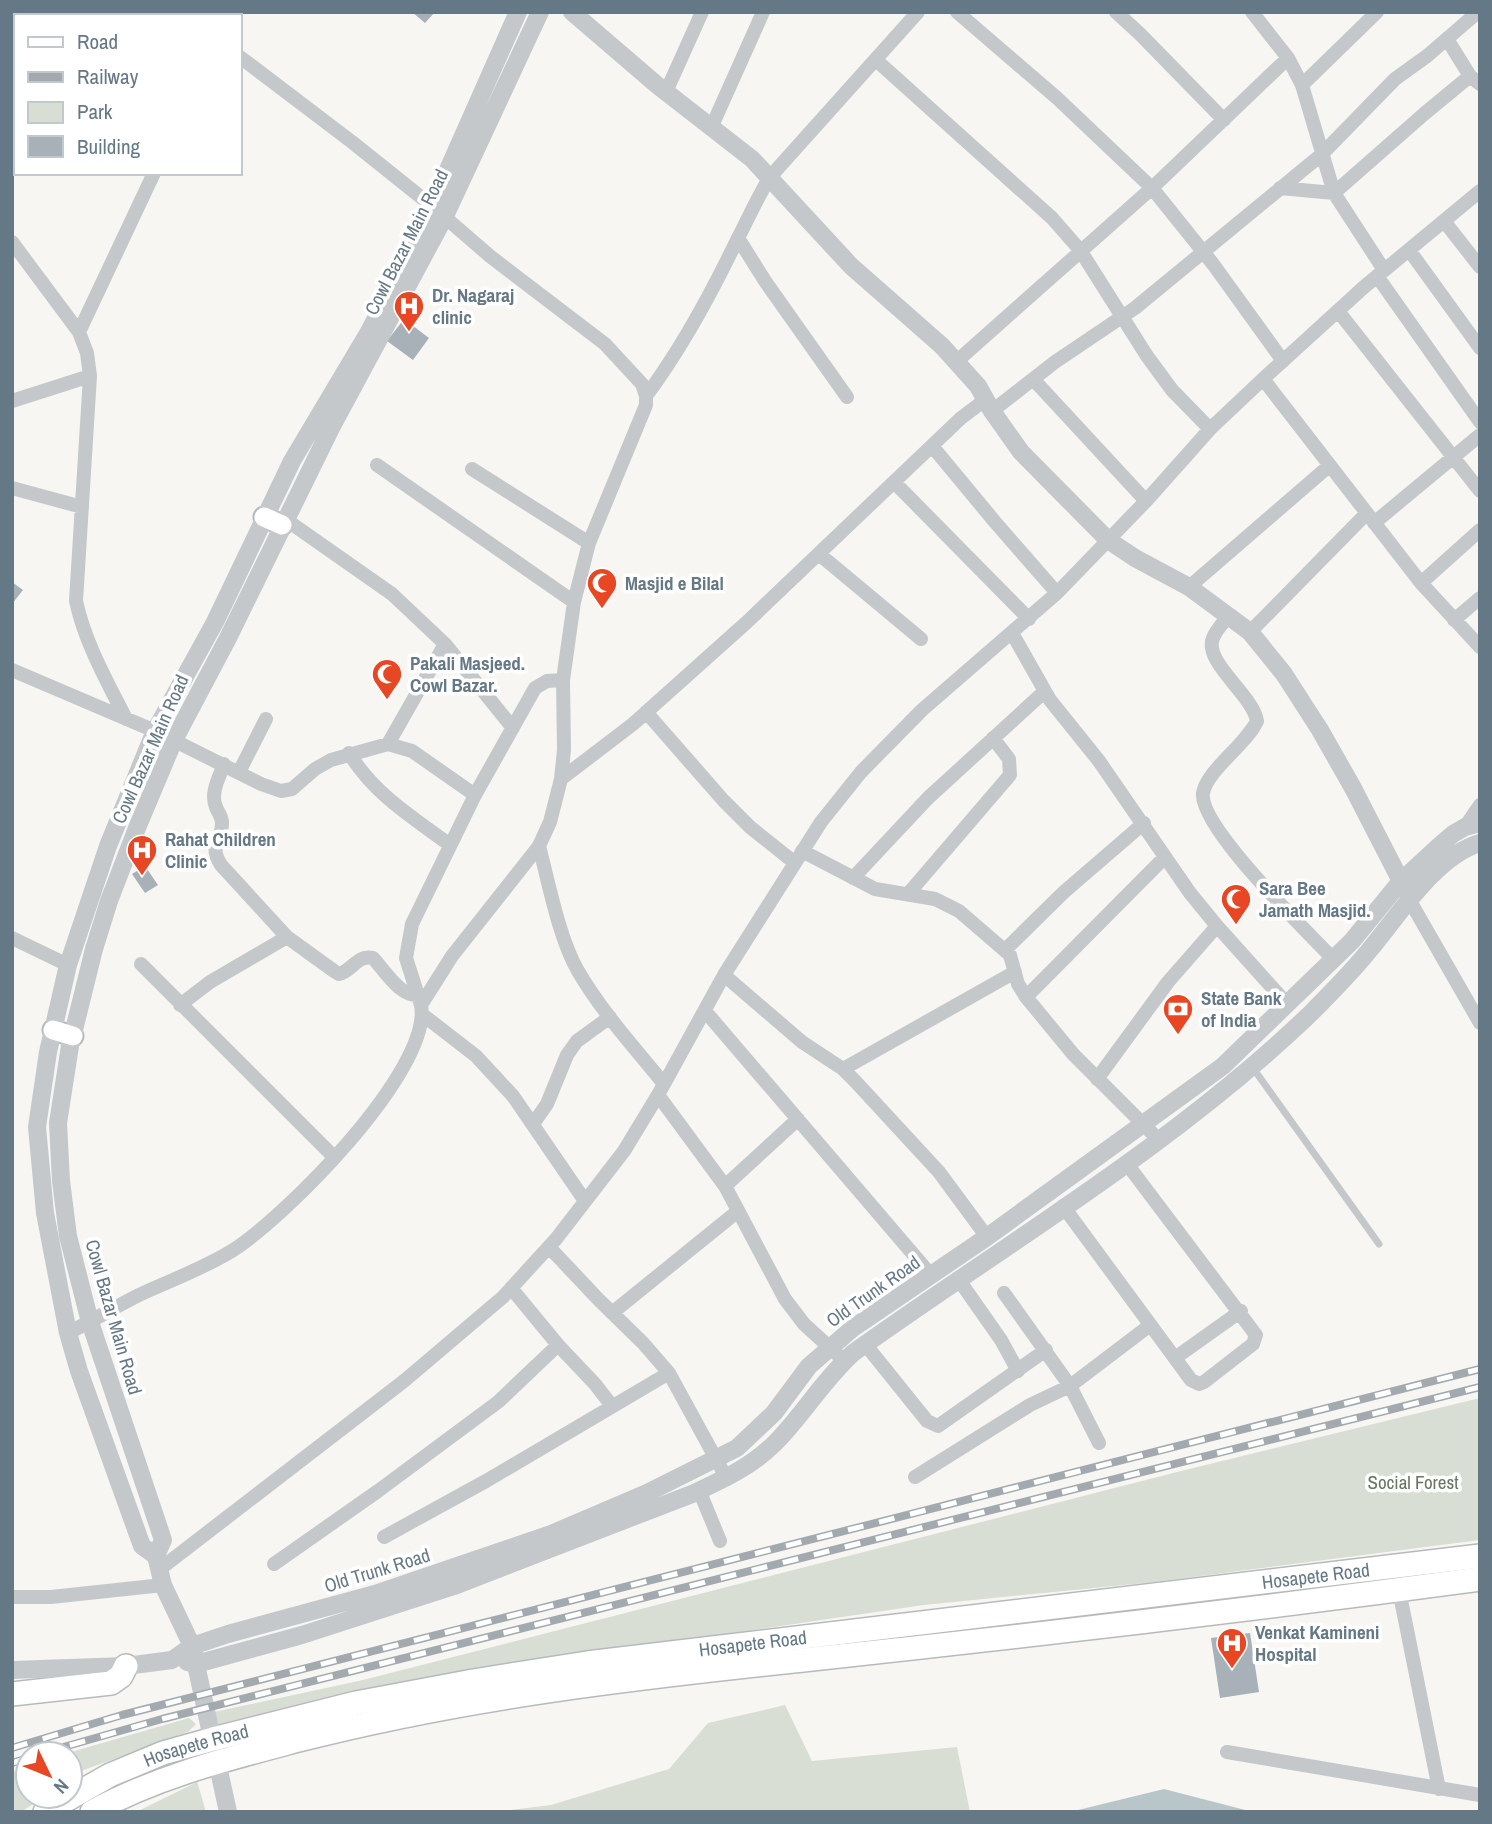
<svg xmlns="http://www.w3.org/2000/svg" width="1492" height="1824" viewBox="0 0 1492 1824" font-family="'Archivo Narrow',sans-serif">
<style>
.green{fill:#d8ded4}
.water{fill:#b9c6c9}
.building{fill:#a8b1b7}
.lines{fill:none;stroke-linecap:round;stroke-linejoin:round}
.secondary-casing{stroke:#b4babe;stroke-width:23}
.trunk-casing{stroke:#b7babd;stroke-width:26}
.service{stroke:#c4c8cb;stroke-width:7}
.minor{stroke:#c4c8cb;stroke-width:14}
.tertiary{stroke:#c4c8cb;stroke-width:18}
.secondary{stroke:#fff;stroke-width:19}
.trunk{stroke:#fff;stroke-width:23}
.rail-casing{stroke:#a2aaaf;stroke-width:8}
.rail{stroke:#fff;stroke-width:5;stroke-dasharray:16;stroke-linecap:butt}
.labels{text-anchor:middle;stroke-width:7;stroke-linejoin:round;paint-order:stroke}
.street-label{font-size:19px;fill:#657885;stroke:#fff}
.poi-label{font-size:19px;font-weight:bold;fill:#657885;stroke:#fff;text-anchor:start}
.park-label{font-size:19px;fill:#667760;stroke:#fff}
</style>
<rect width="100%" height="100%" fill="#f7f6f3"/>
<path class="green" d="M 1480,1398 L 1480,1540 L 1154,1582 L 924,1605 L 411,1680 L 220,1730 L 214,1712 L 363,1680 L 1177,1472 Z
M 785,1705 L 812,1761 L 957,1747 L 970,1812 L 493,1812 L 551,1805 L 669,1769 L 708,1723 Z
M 189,1718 L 196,1724 L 188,1732 L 84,1770 L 70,1779 L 70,1754 L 64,1754 Z
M 28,1767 L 28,1796 L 45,1796 L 21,1812 L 12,1812 L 12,1772 Z
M 197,1781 L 206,1812 L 136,1812 L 197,1782 Z"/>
<path class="water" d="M 1164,1789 L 1253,1812 L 1073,1812 L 1074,1811 Z"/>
<path class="building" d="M 412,12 L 435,12 L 425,23 Z
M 404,319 L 429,338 L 413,360 L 387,341 Z
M 12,582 L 23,590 L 12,604 Z
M 145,866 L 158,885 L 145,893 L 132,874 Z
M 1250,1633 L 1259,1692 L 1220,1698 L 1211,1638 Z"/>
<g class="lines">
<g class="secondary-casing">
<path id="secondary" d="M 264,517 L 282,525
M 53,1030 L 73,1036"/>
</g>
<g class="trunk-casing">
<g id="trunk">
<path d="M 12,1694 L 111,1683 L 121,1676 L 126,1666"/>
<path id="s1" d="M 45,1812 L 110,1775 L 163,1753 L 213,1739 L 356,1703 L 473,1681 L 587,1663 L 1480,1556"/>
<path d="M 92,1812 C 158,1776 227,1759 299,1740 C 467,1697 632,1678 803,1660 C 1029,1636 1255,1609 1480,1579"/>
</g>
</g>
<path class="service" d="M 1253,1068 L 1379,1244"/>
<path class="minor" d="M 192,12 L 195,16
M 957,12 L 1057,98 L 1152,188 L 1213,264 L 1283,361
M 1116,12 L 1140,34 L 1224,120
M 1252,12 L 1288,58 L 1302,85 L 1334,193 L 1384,270
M 231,16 L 233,12
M 12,26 L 16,22
M 1447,39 L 1470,76 L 1480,84
M 876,60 L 1052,218 L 1080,250 L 1147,356 L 1172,390 L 1210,429
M 1302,85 L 1377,12
M 666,92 L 702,12
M 712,126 L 763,12
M 1280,188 L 1334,193 L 1424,114 L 1470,76
M 1444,221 L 1480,267
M 738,238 L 765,281 L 847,397
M 12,242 L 79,332 L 87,353 L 90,376 L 76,601 C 85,643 107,681 126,719
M 1409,250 L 1480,348
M 1377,276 L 1480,422
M 1338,311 L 1480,491
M 79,332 L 154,173
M 956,362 L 1152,188 L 1288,58
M 1033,379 L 1146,501
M 1263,379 L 1421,583 L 1480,647
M 646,396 C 682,348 711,294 737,240 C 748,219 757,198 770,177 L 918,12
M 12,401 L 90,376
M 992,411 L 1055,362 L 1135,308 L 1321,155 L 1395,79 L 1427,56 L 1478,12
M 932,446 L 995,522 L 1057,593
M 377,465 L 574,602
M 472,469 L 589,543
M 894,482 L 1029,619
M 12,488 L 82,507
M 285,519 L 392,594 L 445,644 L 513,728
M 1374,523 L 1480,435
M 819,554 L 921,639
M 1421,583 L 1480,530
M 1189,587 L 1329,466
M 1229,615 C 1224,622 1216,630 1213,638 C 1203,662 1253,695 1257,721 C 1246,745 1207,770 1203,793 C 1198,826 1308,932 1333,959
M 1454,620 L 1480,598
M 1250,632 L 1366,514
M 1012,633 L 1050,700 L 1099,761 L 1190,893 L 1217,926 L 1288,1005
M 12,670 L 155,731 L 261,784 L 281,791 L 292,789 L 315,769 L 331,760 L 388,744 L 412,751 L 475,795
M 646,712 L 723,800 L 750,827 L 795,863
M 388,744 L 445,644
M 349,753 C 374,794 412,817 450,845
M 224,764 C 219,778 210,793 216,807 C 218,813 222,816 222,823 C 222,842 208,844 221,865 L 287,937 L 334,971 L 339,974 C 352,971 358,954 373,958 C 385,971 400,997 419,995
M 239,772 L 266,719
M 561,779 L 633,724 L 747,622 L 961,418 L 985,400
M 1465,827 L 1480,805
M 539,846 C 549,884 559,938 578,971 C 602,1012 634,1047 664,1084
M 802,851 L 875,889 L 935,899 L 959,911 L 1010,955 L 1018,984 L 1026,997 L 1073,1054 L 1159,1140
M 853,878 L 928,798 L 1045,691
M 908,894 L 1010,775 L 1009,759 L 993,738
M 1410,901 L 1480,1023
M 12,938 L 68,965
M 1005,950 L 1064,892 L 1144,823
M 141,964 L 334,1157
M 724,975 L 802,1042 L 843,1069 L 855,1081 L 939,1172 L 987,1237
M 1026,997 L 1165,857
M 180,1005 L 210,982 L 287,937
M 421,1005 L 406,958 L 412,924 L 475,795 L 535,688 L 547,681 L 563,680
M 705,1011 L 931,1275
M 423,1015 L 476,1056 L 513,1096 L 585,1201
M 843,1069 L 1015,972
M 1097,1079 L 1168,982 L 1217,926
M 658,1095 L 725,1186 L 785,1299 L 804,1324 L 838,1355
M 533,1124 L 547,1104 L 567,1055 L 577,1041 L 610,1017
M 725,1186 L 798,1119
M 1063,1206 L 1191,1380 L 1199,1384 L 1204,1382 L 1253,1344 L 1256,1335 L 1127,1164
M 549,1247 L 598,1299 L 643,1343 L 669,1373 L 727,1479
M 959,1280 L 1001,1340 L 1018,1371
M 511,1288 L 558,1345 L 595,1384 L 612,1406
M 1004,1293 L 1070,1386 L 1099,1443
M 612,1313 L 738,1211
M 68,1333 C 92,1321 115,1307 139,1295 C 169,1281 202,1269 230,1252 C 283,1220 433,1069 421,1005 L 452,956 L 539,846 L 550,822 L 561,779 L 564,750 L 563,680 L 574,602 L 589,543 L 646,405 L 646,396 L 642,384 L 605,344 L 491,257 L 432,206 L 352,142 L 240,57
M 865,1344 L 927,1421 L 938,1426 L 1046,1350
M 1175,1358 L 1241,1311
M 915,1477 L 1030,1405 L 1070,1386 L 1149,1326
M 699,1490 L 720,1541
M 384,1537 L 486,1481 L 669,1373
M 274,1564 L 378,1491 L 498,1402 L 558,1345
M 160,1569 L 404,1381 L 503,1297 L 556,1239 L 624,1151 L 658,1095 L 724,975 L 821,822 L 861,772 L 922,710 L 1057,593 L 1146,501 L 1210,429 L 1263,379 L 1364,287 L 1480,191
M 1399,1590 L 1439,1789
M 12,1597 L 51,1597 L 163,1585
M 1227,1752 L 1480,1795"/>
<path class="tertiary" d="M 572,12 L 657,85 L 752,159 L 851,266 L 942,346 L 978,386 L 992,411 L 1021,452 L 1108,540 L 1135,558 L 1189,587 L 1250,632 L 1284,674 L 1320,730 L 1353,788 L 1406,891
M 156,1556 L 163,1540 L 90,1322 L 68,1236 L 61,1181 L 58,1123 L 70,1046 L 94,949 L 109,901 L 137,828 L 174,740 L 228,638 L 331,428 L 444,218 L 540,12
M 187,1662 L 196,1664 L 302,1635 L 454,1586 L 692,1494 C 722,1480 751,1467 775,1443 C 803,1415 823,1380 853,1353 C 1007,1243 1172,1146 1309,1015 C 1329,995 1349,975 1367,953 C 1397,918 1435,856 1480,843
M 12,1670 L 126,1666 L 172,1660 L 192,1646 L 228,1634 L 375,1594 L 551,1534 L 647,1493 L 737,1448 L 774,1413 L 809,1366 L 853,1328 L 987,1237 L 1223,1066 L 1352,941 L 1401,881 L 1439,846 L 1453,834 L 1465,827 L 1480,823
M 228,1812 L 192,1646 L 163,1585 L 156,1556 L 142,1546 L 79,1371 L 68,1333 L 45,1213 L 37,1127 L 48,1052 L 68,965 L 108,846 L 155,731 L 215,622 L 292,461 L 370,330 L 432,206 L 518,12"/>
<use href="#secondary" class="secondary"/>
<use href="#trunk" class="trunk"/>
<g class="rail-casing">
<path id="rail" d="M 12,1748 L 122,1715 L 1480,1369
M 39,1754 L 162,1719 L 1480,1387
M 12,1763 L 28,1758"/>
</g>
<use href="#rail" class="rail"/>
</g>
<defs>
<g id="hospital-pin" transform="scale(1.575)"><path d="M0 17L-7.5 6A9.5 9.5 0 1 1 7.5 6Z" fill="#e74723" stroke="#fff"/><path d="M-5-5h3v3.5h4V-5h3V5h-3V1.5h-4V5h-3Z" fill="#fff"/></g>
<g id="mosque-pin" transform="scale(1.575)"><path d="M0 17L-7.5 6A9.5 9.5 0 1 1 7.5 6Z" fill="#e74723" stroke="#fff"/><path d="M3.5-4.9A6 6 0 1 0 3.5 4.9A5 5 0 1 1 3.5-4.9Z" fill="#fff"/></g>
<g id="bank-pin" transform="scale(1.575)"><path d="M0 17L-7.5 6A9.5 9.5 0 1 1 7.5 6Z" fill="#e74723" stroke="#fff"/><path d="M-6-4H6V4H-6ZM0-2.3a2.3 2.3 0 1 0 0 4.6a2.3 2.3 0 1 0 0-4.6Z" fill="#fff"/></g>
</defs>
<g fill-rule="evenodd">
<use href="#hospital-pin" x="409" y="306"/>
<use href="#mosque-pin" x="602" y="583"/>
<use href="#mosque-pin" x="387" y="674"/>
<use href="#hospital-pin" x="142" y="850"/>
<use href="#mosque-pin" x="1236" y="899"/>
<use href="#bank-pin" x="1178" y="1009"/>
<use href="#hospital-pin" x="1232" y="1643"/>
</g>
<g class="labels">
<g class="street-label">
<text transform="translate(406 242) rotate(-63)" y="7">Cowl Bazar Main Road</text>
<text transform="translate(150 749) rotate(-66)" y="7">Cowl Bazar Main Road</text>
<text transform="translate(873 1291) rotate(-35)" y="7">Old Trunk Road</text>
<text transform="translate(114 1317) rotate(74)" y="7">Cowl Bazar Main Road</text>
<text transform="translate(377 1570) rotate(-17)" y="7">Old Trunk Road</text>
<text dy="7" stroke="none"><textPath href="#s1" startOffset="1300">Hosapete Road</textPath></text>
<text dy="7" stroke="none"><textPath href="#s1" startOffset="733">Hosapete Road</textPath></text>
<text dy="7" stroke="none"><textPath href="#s1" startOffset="166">Hosapete Road</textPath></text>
</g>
<g class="poi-label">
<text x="432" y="302">Dr. Nagaraj<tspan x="432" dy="22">clinic</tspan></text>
<text x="625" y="590">Masjid e Bilal</text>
<text x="410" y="670">Pakali Masjeed.<tspan x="410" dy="22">Cowl Bazar.</tspan></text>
<text x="165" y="846">Rahat Children<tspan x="165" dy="22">Clinic</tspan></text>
<text x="1259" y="895">Sara Bee<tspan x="1259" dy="22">Jamath Masjid.</tspan></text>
<text x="1201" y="1005">State Bank<tspan x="1201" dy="22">of India</tspan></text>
<text x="1255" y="1639">Venkat Kamineni<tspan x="1255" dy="22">Hospital</tspan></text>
</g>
<g class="park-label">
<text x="1413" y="1489">Social Forest</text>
</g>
</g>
<rect width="1492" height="1824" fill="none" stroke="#657885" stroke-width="28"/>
<rect x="14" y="14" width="228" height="161" fill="#ffffff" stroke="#c1c9ce" stroke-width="2"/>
<rect x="28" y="37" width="35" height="10" fill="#ffffff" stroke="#c1c9ce" stroke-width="2"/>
<text x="77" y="49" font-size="21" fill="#657885">Road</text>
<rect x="28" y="72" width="35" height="10" fill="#a2aaaf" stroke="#c1c9ce" stroke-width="2"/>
<text x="77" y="84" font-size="21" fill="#657885">Railway</text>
<rect x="28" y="102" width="35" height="21" fill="#d8ded4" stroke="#c1c9ce" stroke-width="2"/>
<text x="77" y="119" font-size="21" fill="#657885">Park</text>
<rect x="28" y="136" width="35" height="21" fill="#a8b1b7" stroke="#c1c9ce" stroke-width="2"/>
<text x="77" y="154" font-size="21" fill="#657885">Building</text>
<g transform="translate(49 1775) rotate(133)"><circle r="33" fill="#ffffff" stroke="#c1c9ce" stroke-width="2"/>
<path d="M0-5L12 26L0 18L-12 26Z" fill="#e74723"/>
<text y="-10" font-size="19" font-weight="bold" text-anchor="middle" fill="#657885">N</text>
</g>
</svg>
